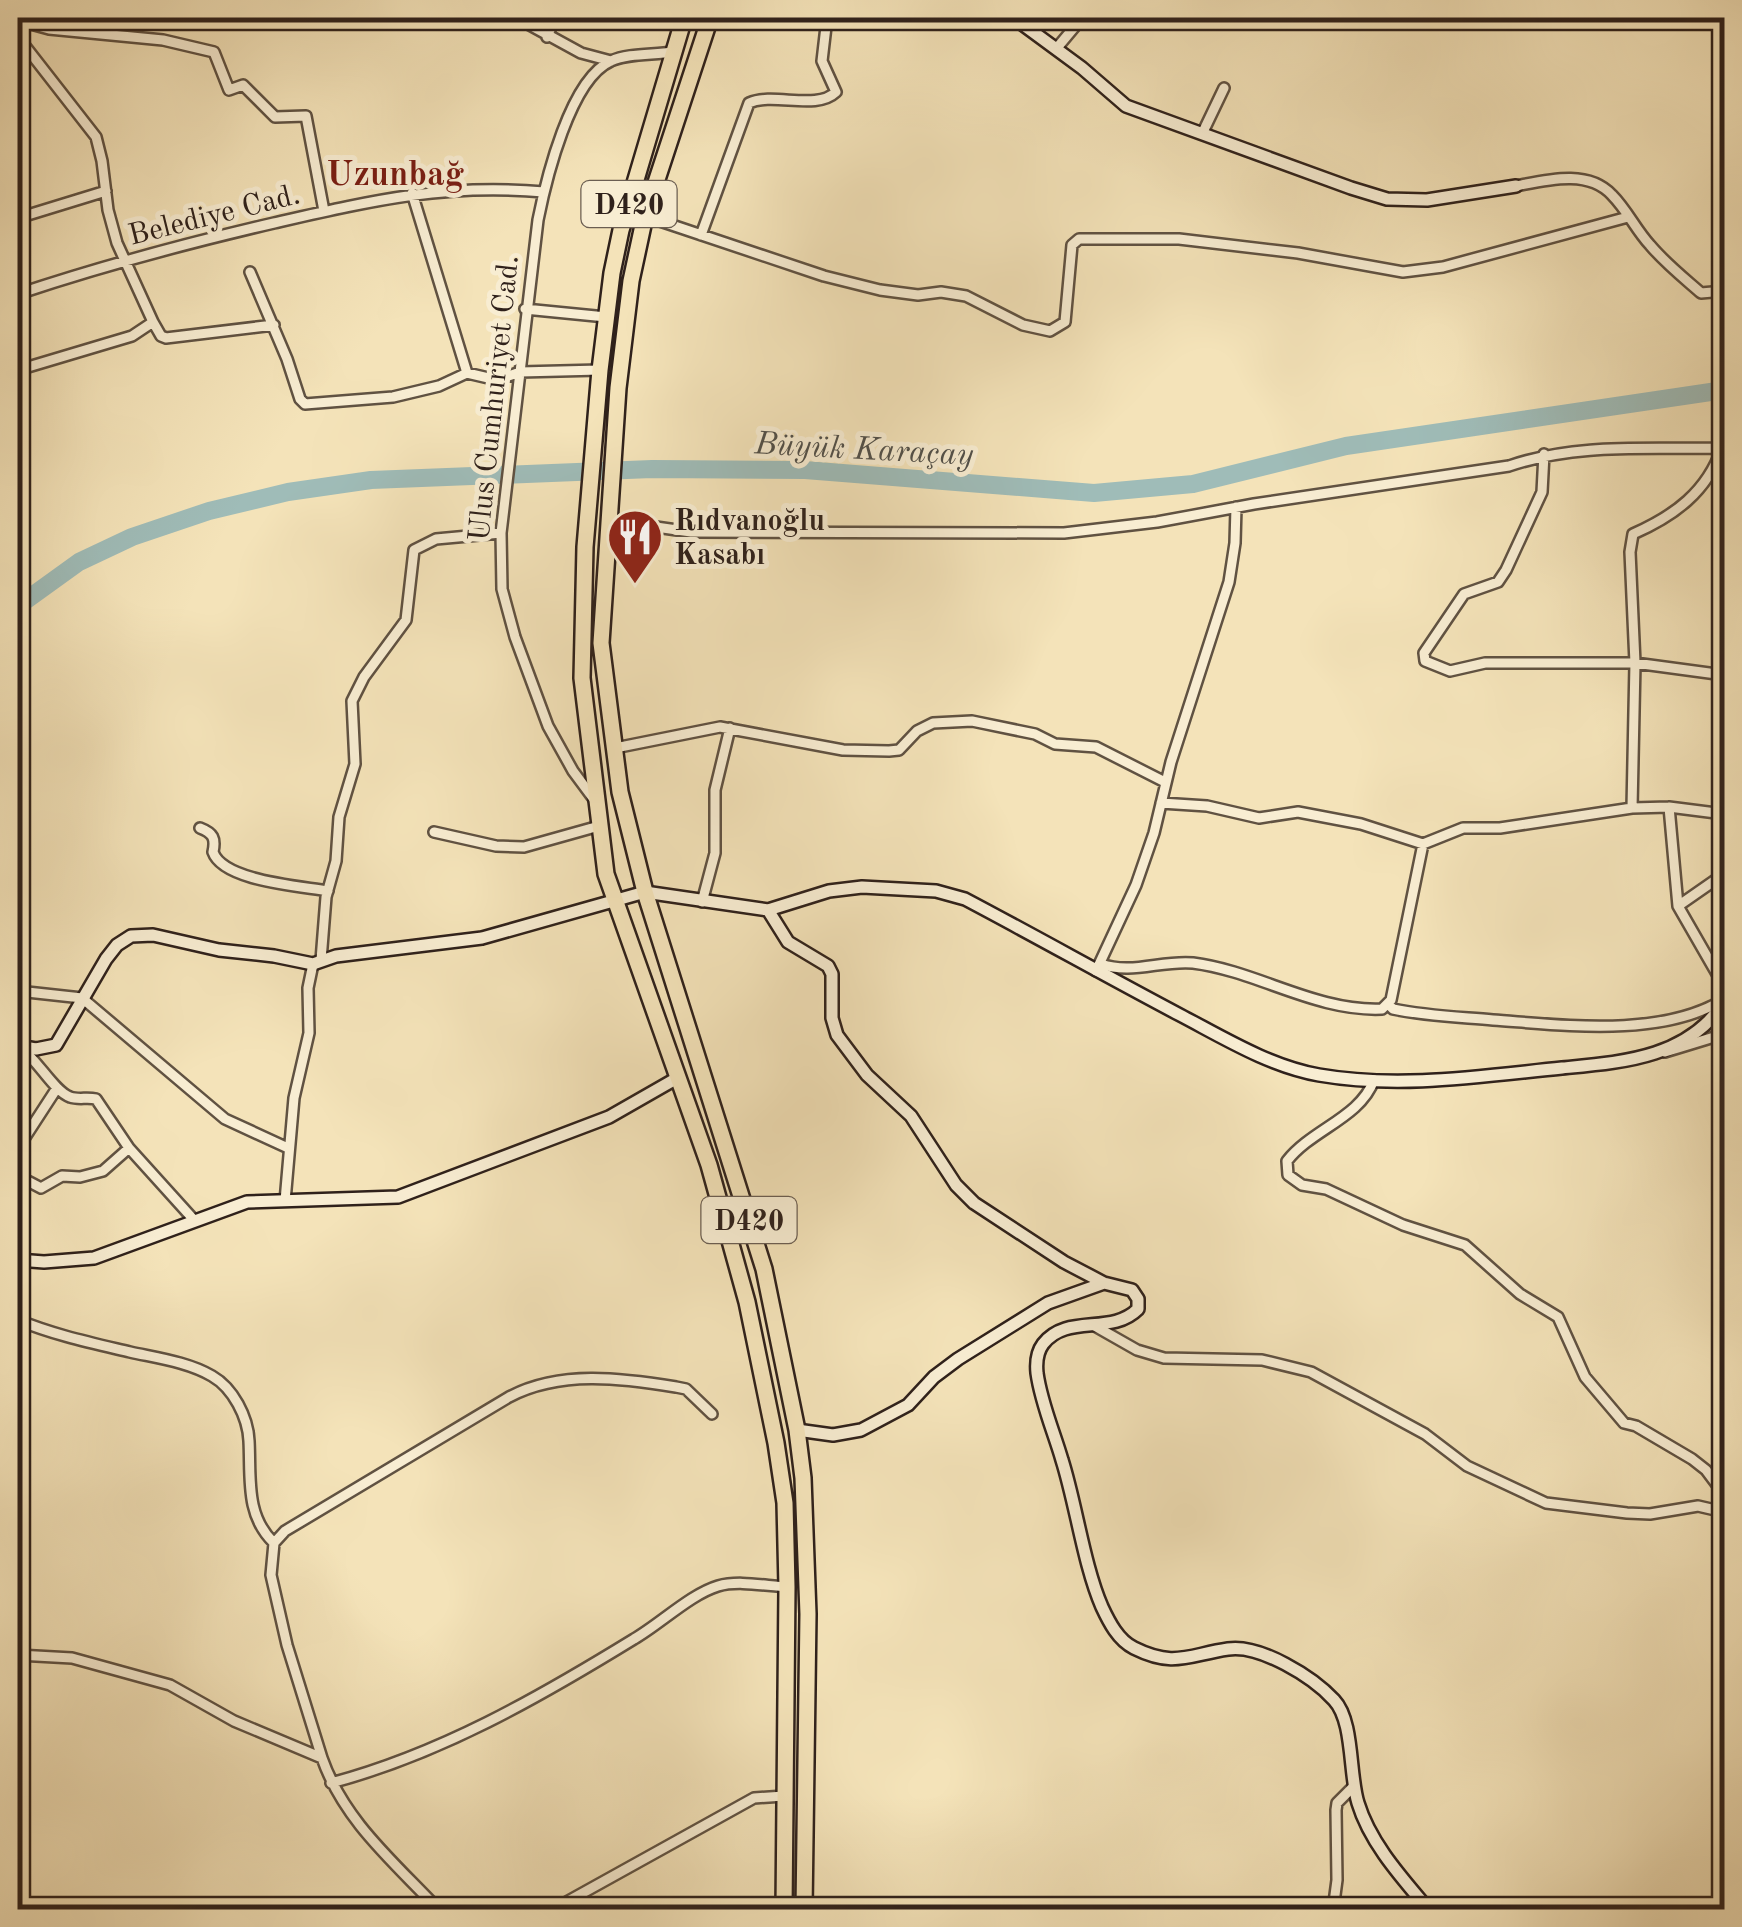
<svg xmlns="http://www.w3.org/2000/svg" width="1742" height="1927" viewBox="0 0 1742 1927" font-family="'Old Standard TT',serif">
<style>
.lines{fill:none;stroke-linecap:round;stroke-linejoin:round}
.river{stroke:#9fbcb8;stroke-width:18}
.street-casing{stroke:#605242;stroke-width:14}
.secondary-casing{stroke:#2f211b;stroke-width:16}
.highway-casing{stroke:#2f211b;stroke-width:20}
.street{stroke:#f8edd2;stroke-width:9}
.secondary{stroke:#f8edd2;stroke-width:11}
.highway{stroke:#f4e3b9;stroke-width:15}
.labels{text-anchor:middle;stroke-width:10;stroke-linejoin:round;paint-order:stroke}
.shield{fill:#f8edd2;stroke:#6b5e52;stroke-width:2.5}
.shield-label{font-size:28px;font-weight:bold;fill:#2f211b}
.street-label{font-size:30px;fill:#2f211b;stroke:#f8edd2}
.poi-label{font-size:30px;font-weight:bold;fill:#2f211b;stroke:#f8edd2;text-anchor:start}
.water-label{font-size:32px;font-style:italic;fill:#51504a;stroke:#f8edd2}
.quarter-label{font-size:35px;font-weight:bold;fill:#7a1f14;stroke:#f8edd2}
</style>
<rect width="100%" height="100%" fill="#f4e3b9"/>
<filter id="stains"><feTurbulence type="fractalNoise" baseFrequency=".002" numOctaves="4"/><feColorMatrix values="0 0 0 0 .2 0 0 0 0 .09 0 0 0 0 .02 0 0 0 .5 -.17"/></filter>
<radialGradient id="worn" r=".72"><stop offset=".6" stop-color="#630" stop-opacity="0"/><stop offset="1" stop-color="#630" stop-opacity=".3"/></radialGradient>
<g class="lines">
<path class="river" d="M 18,606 L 79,562 L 132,537 L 209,511 L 288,492 L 371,480 L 652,469 L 805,470 L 1094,493 L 1193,484 L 1346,446 L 1724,390"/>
<g class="street-casing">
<path id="street" d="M 517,18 L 581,53 L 611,61
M 18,27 L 27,23 L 49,29 L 163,40 L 214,52 L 229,90 L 243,85 L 275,117 L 306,116 L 324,211
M 18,37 L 96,137 L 102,161 L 108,210 L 117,243 L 153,322 L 132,336 L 18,370
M 547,37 L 555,18
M 1056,49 L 1082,18
M 1202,134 L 1224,88
M 1516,186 C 1547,180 1588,169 1612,195 C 1627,210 1636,230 1650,245 C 1665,263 1684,278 1701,293 L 1724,291
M 412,193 L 467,373
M 645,216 L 824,276 L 880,290 L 918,295 L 941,292 L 966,296 L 1023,325 L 1050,331 L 1065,322 L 1072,245 L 1079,239 L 1179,239 L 1298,253 L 1403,272 L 1443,267 L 1628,217
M 18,218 L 106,191
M 701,235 L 749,103 C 774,92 816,111 836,92 L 822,61 L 827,18
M 250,272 L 287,359 L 300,399 L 305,404 L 393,397 L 439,386 L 467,373 L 497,380 L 520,372 L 600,370
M 18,294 C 102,266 188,243 274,223 C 370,201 445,183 544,192
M 525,309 L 606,317
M 153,322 L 161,336 L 166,338 L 274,325
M 1544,454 L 1542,492 L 1506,570 L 1498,582 L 1464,594 L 1424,653 L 1425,661 L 1450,671 L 1485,663 L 1635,663 L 1724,675
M 628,532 L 642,525 L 691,532 L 1064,533 L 1157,522 L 1254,504 L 1509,466 C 1579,442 1652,450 1724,448
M 615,748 L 720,727 L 843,750 L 889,751 L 899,750 L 917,731 L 933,723 L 972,721 L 1035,734 L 1055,744 L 1096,747 L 1165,782
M 596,802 L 573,771 L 548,726 L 515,637 L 502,589 L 501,533 L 538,220 C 546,180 570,79 611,61 C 628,53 654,55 672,52
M 1161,803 L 1207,806 L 1259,818 L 1298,812 L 1361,824 L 1423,844 L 1463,828 L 1500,828 L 1632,808 L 1669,807 L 1724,814
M 1669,807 L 1678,906 L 1724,986
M 1632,808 L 1635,663 L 1630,552 L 1633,534 C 1674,516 1707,492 1722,448
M 200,828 C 213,833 216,838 213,852 C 223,881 300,886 328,891
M 434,832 L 496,846 L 524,847 L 599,826
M 702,902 L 715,853 L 715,790 L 730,728
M 1678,906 L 1724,874
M 321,960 L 326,897 L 336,861 L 339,817 L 355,764 L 352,701 L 364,677 L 406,620 L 414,550 L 436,539 L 501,533
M 1101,964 C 1132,975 1161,960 1193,963 C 1257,971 1316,1012 1382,1009 L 1391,1000 L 1423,844
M 1096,971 L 1136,885 L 1154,833 L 1171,762 L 1229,582 L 1235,543 L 1236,507
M 18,991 L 82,998 L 225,1119 L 288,1148
M 1388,1004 L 1393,1009 C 1426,1016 1459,1017 1493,1020 C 1564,1025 1659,1038 1723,1000
M 22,1049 C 38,1061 55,1092 70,1097 C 78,1100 87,1097 96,1099 L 129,1148 L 194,1220
M 1665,1052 L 1724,1034
M 1374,1080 C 1360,1118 1312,1129 1287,1161 L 1288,1175 L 1302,1185 L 1326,1189 L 1403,1225 L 1465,1245 L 1520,1294 L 1558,1317 L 1585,1377 L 1624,1423 L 1636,1426 L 1692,1459 L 1706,1470 L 1724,1494
M 18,1148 L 57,1088
M 18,1176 L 41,1188 L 62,1176 L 80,1177 L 103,1171 L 129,1148
M 285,1201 L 294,1098 L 309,1033 L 308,988 L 313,964
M 18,1320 C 54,1335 92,1343 130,1352 C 157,1358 188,1362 212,1376 C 233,1388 248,1417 249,1441 C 251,1478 245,1515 274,1543
M 1093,1325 L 1137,1350 L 1164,1358 L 1262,1360 L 1311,1372 L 1425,1434 L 1467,1466 L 1546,1503 L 1627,1513 L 1650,1514 L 1698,1506 L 1724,1512
M 18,1655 L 72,1658 L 170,1685 L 234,1721 L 322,1758 C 344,1821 394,1862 439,1910
M 322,1758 L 287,1645 L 271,1575 L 274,1543 L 285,1531 L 509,1397 C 560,1370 621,1378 676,1387 L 686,1389 L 712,1414
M 331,1783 C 440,1754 538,1698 634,1639 C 660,1624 691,1594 718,1586 C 739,1580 766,1586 787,1587
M 552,1910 L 754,1798 L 784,1796
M 1333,1910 L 1337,1880 L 1336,1810 L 1337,1803 L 1354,1786"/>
</g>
<g class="secondary-casing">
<path id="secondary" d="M 1014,18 L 1082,68 L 1126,106 L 1351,188 L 1387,199 L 1427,200 L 1516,186
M 768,910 L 788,942 L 828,966 L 832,974 L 832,1018 L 837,1035 L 867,1075 L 911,1116 L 956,1185 L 974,1203 L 1064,1262 L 1104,1283 L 1132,1290 L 1138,1299 L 1138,1309 C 1111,1336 1067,1313 1043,1344 C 1037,1352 1036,1363 1037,1373 C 1041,1403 1054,1432 1062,1460 C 1076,1504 1084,1566 1102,1607 C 1109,1622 1118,1640 1134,1648 C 1174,1668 1188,1655 1228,1649 C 1260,1644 1313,1677 1334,1700 C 1354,1721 1349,1775 1358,1803 C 1370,1843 1402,1878 1429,1910
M 18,1046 L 36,1049 L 56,1045 L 106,959 L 117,945 L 131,936 L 153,935 L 219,950 L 274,956 L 313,964 L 336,956 L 482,938 L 645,892 L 768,910 L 829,891 L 862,887 L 936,891 L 965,899 C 1037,937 1108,977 1180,1015 C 1224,1038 1269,1066 1319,1075 C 1400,1089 1482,1076 1562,1068 C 1624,1062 1686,1058 1724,1003
M 18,1260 L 44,1262 L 94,1258 L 247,1202 L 398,1197 L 609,1117 L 679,1077
M 797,1430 L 833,1435 L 861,1430 L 908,1405 L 934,1377 L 958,1359 L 1048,1303 L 1104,1283"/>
</g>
<g class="highway-casing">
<path id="highway" d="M 684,18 L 621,230 L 612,273 L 600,370 L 585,547 L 582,678 L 606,874 L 709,1165 L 747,1302 L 776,1443 L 785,1503 L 787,1587 L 784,1910
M 710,18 L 645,216 L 631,281 L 618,388 L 601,643 L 620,792 L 645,892 L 764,1269 L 797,1430 L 803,1478 L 808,1614 L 804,1910"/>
</g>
<use href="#street" class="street"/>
<use href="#secondary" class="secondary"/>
<use href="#highway" class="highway"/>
</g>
<defs>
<g id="restaurant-pin" transform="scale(2.875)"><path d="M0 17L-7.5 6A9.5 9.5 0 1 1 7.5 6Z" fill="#8f2418" stroke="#f8edd2"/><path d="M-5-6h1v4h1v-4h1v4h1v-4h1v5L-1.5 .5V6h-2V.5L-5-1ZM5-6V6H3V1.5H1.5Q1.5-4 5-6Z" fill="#fff"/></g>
</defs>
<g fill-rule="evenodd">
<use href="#restaurant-pin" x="635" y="537"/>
</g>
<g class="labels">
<g class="shield">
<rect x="581.5" y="181" width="95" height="46" rx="8"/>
<rect x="701.5" y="1197" width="95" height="46" rx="8"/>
</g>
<g class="shield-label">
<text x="629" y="214">D420</text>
<text x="749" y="1230">D420</text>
</g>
<g class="street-label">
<text transform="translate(214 214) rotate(-14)" y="10">Belediye Cad.</text>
<text transform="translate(493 398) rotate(-84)" y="10">Ulus Cumhuriyet Cad.</text>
</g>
<g class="poi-label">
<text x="674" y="530">Rıdvanoğlu<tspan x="674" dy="34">Kasabı</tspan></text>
</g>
<g class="water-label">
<text transform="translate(864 448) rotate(3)" y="11">Büyük Karaçay</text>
</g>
<g class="quarter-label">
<text x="395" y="185">Uzunbağ</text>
</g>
</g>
<rect width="1742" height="1927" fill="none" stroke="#f4e3b9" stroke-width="60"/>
<rect x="20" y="20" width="1702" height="1887" fill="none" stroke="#2f211b" stroke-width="5"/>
<rect x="30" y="30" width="1682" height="1867" fill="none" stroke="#2f211b" stroke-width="2.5"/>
<rect width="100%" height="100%" filter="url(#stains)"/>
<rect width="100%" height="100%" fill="url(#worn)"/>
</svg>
